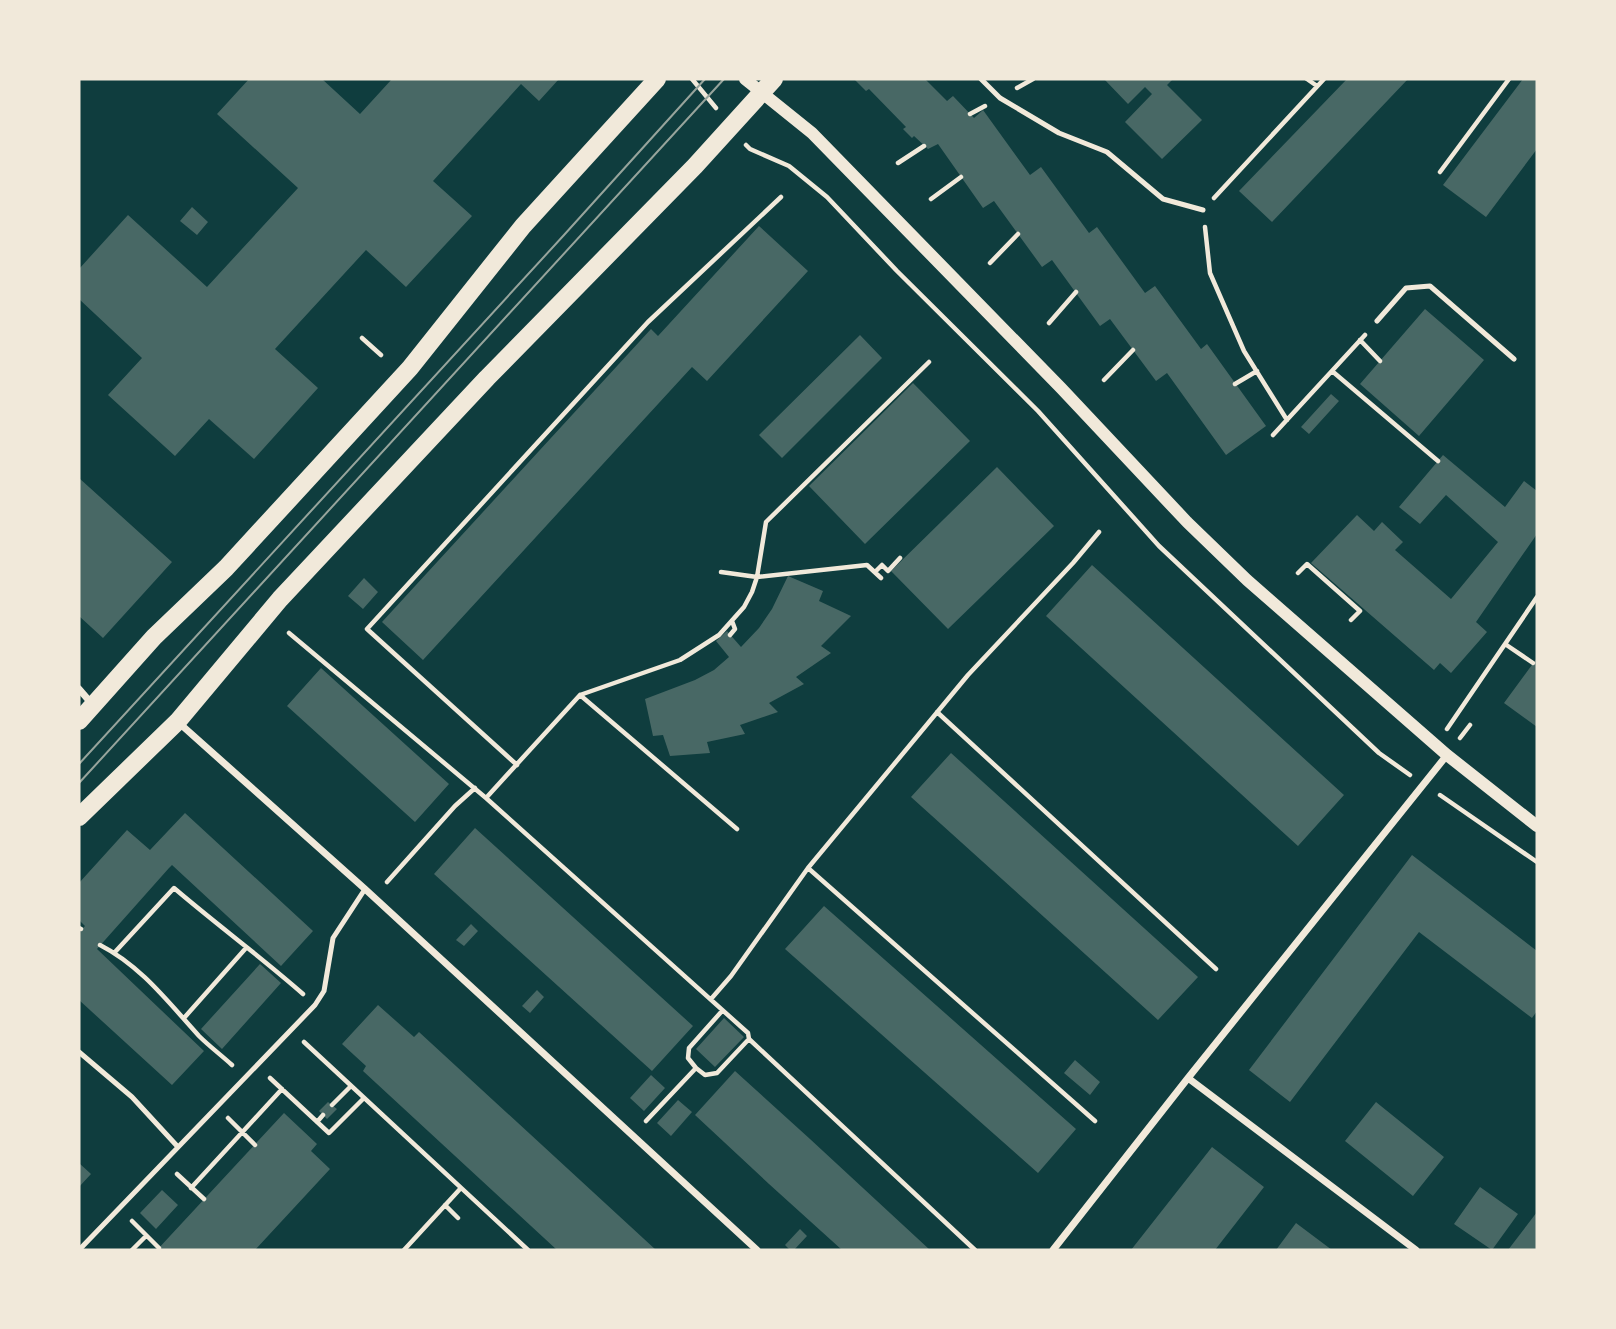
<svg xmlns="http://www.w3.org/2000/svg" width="1616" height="1329" viewBox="0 0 1616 1329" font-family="'Titillium Web',sans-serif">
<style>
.building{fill:#486865}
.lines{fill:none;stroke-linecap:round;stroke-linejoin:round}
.path{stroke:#f1e9da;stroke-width:4.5}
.service{stroke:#f1e9da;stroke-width:5}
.minor{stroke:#f1e9da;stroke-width:7}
.tertiary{stroke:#f1e9da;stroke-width:12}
.primary{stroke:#f1e9da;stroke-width:18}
.tram{stroke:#97a49c;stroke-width:2}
</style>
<rect width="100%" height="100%" fill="#0f3d3e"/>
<path class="building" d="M 249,79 L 322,79 L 360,114 L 392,79 L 559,79 L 539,101 L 521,84 L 433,181 L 472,216 L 406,287 L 366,250 L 275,349 L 318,388 L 254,459 L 209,419 L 175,456 L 108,395 L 142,358 L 79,299 L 79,269 L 128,215 L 207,287 L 298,188 L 217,114 Z
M 854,79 L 925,79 L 947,101 L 953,96 L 974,118 L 983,110 L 1030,175 L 1041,167 L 1089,233 L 1097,227 L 1145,293 L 1155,286 L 1201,349 L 1207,344 L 1266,426 L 1226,455 L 1167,373 L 1156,381 L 1110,319 L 1100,326 L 1052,260 L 1042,267 L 994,201 L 983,208 L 938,144 L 928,149 L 914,136 L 912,138 L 903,129 L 906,127 L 869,89 L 866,91 Z
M 1104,79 L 1173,79 L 1167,85 L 1202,120 L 1162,159 L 1125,122 L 1152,94 L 1145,87 L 1128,104 Z
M 1347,79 L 1408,79 L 1272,222 L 1239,191 Z
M 1523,79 L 1537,79 L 1537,149 L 1486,217 L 1443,185 Z
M 192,207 L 208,222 L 197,235 L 180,221 Z
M 759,226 L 808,271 L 707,381 L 692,367 L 423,660 L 382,622 L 651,329 L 658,336 Z
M 1425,309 L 1484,360 L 1419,436 L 1360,384 Z
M 860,335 L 882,358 L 782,458 L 759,435 Z
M 913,383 L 970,441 L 865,544 L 809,486 Z
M 1331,394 L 1339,401 L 1309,434 L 1301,427 Z
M 1443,455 L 1505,507 L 1524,481 L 1537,491 L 1537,534 L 1476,622 L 1487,632 L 1451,673 L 1440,663 L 1434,670 L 1311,563 L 1357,515 L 1374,531 L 1382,522 L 1403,542 L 1395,550 L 1451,599 L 1498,542 L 1446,495 L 1420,524 L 1399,507 Z
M 997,467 L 1054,526 L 948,629 L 891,571 Z
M 79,478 L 172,562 L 103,638 L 79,616 Z
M 1092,565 L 1344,795 L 1298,846 L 1046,616 Z
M 788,576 L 823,591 L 819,601 L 851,616 L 821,646 L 831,653 L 796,677 L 804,684 L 769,703 L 778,712 L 740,725 L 745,734 L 707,742 L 710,753 L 670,756 L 663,735 L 653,736 L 645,699 L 695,680 L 714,670 L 729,657 L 716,641 L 727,631 L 741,647 L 759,628 L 772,609 Z
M 364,578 L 378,592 L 363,609 L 348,596 Z
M 1537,658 L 1537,727 L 1504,703 Z
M 321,668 L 449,784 L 415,822 L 287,706 Z
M 951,753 L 1198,977 L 1158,1020 L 911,797 Z
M 185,813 L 313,931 L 281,966 L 172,865 L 169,868 L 97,949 L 204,1051 L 172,1085 L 79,1000 L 79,932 L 85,926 L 79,920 L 79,883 L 127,830 L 150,850 Z
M 475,828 L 693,1026 L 652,1071 L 434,874 Z
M 1412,855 L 1537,951 L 1537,1011 L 1532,1018 L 1419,932 L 1290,1102 L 1249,1070 Z
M 824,906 L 1076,1129 L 1038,1173 L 785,949 Z
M 471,924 L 478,931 L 464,946 L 456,940 Z
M 260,964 L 281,983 L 222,1049 L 201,1029 Z
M 537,990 L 544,997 L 530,1013 L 522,1006 Z
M 378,1005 L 414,1037 L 419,1032 L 656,1250 L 557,1250 L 363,1071 L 366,1066 L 342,1044 Z
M 724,1018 L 744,1037 L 715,1067 L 696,1049 Z
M 1075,1060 L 1100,1082 L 1090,1095 L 1064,1073 Z
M 735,1071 L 810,1139 L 930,1250 L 842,1250 L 769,1184 L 695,1115 Z
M 651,1075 L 665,1088 L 644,1111 L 630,1098 Z
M 678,1100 L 692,1112 L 671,1136 L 657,1123 Z
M 328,1102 L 337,1109 L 327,1119 L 319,1111 Z
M 1376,1102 L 1444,1157 L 1413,1196 L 1345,1141 Z
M 284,1113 L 317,1144 L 311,1151 L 330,1169 L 255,1250 L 157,1250 Z
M 1212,1147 L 1264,1187 L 1215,1250 L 1131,1250 Z
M 79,1163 L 91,1174 L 79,1187 Z
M 1480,1187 L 1518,1214 L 1492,1250 L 1454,1224 Z
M 162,1190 L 178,1205 L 156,1229 L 140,1213 Z
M 1537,1212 L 1537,1250 L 1508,1250 Z
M 1296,1223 L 1332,1250 L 1276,1250 Z
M 800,1229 L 807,1236 L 794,1250 L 790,1250 L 785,1245 Z"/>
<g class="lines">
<path class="path" d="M 692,79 L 716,108
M 1307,79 L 1317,86
M 1017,88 L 1033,79
M 970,114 L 985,106
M 746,145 L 750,149 L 789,166 L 827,197 L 897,271 L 1038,411 L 1159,546 L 1379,753 L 1410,775
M 898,163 L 924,146
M 1440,172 L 1509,79
M 1214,198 L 1324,79
M 931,199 L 961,177
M 1205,227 L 1210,273 L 1244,351 L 1287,420
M 990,263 L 1018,234
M 1049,323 L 1076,292
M 362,338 L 381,355
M 1360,340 L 1380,361
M 1332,371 L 1438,461
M 1104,380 L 1133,350
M 1235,384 L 1257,371
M 1273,435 L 1365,335
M 721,572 L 757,577 L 867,565 L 881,578
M 875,572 L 882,565 L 888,571 L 900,558
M 1298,573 L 1307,564 L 1360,611 L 1351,620
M 289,633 L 486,798 L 748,1033 L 749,1039 L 975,1250
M 730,635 L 735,629 L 732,621
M 1505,644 L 1533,663
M 580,695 L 737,829
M 937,712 L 1216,969
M 1447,729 L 1537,597
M 1460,738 L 1470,725
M 517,765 L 367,629 L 648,322 L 781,197
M 1440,795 L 1537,862
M 486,798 L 580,695 L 680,660 L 719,635 L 744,607 L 752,592 L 757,577 L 766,522 L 929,362
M 808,868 L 1095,1121
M 387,882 L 455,806 L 475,788
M 79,928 L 81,929
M 100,945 C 141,966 168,1002 199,1036 C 209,1046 221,1055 232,1065
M 115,952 L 174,888 C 216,924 261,957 303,994
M 711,999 L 731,976 L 808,868 L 968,675 L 1073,563 L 1099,532
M 184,1018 L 246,948
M 304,1042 L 528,1250
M 696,1068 L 688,1058 L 689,1048 L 722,1011
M 270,1078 L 329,1133 L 364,1098
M 332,1105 L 351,1086
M 228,1118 L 255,1145
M 646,1121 L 696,1068 L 705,1075 L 717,1073 L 749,1039
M 317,1122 L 323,1115
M 177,1174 L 204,1199
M 191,1188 L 282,1089
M 445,1205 L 458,1218
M 132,1221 L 159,1248
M 132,1250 L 146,1236
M 404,1250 L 460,1189"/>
<path class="service" d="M 981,79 L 1000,98 L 1059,133 L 1107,152 L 1163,199 L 1203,210
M 1377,321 L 1406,288 L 1430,286 L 1514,359
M 79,1052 L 132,1097 L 178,1147
M 79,1250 L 315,1005 L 324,991 L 333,938 L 365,889"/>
<path class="minor" d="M 79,689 L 92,704
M 178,722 L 365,889 L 757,1250
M 1188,1078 L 1416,1250
M 1053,1250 L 1188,1078 L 1447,755"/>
<path class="tertiary" d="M 745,79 L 812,133 L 1061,388 L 1187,522 L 1247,580 L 1447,755 L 1537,826"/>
<path class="primary" d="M 79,721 L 154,637 L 226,568 L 410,368 L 523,226 L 657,79
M 79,817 L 178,721 L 280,599 L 487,378 L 695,166 L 774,79"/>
<path class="tram" d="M 79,764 L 564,235 L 705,79
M 79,783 L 724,79"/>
</g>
<rect width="1616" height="1329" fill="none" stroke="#f1e9da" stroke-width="161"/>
</svg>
